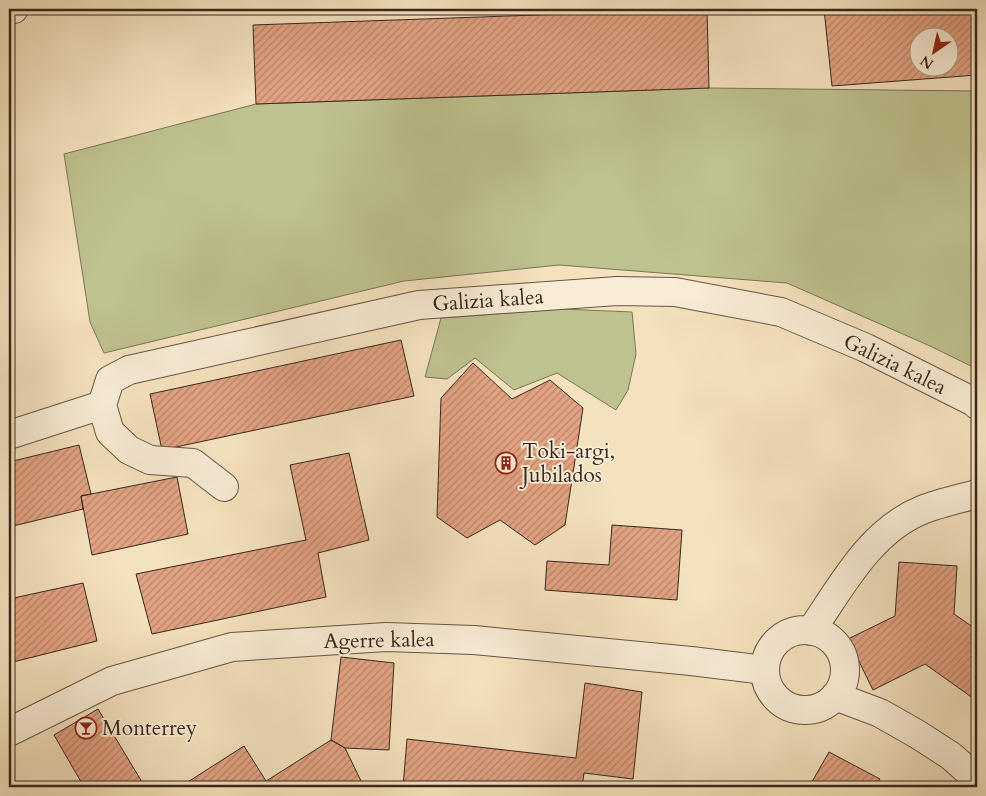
<svg xmlns="http://www.w3.org/2000/svg" width="986" height="796" viewBox="0 0 986 796" font-family="Cardo,serif">
<style>
.green{fill:#bec28f;stroke:#7b7556}
.building{fill:url(#building-hatch);stroke:#38281c;fill-rule:evenodd}
.lines{fill:none;stroke-linecap:round;stroke-linejoin:round}
.minor-casing{stroke:#675644;stroke-width:30}
.minor{stroke:#f8ecd5;stroke-width:28}
.labels{text-anchor:middle;stroke-width:4;stroke-linejoin:round;paint-order:stroke}
.street-label{font-size:21px;fill:#38281c;stroke:#f8ecd5}
.poi-label{font-size:21px;fill:#38281c;stroke:#f8ecd5;text-anchor:start}
</style>
<defs>
<pattern id="building-hatch" width="6" height="6" patternUnits="userSpaceOnUse" patternTransform="scale(1.25)"><rect width="6" height="6" fill="#e3a383"/><path d="M-1 1l2-2M0 6l6-6M5 7l2-2" fill="none" stroke="#b9856a"/></pattern>
</defs>
<rect width="100%" height="100%" fill="#f4e2be"/>
<filter id="stains"><feTurbulence type="fractalNoise" baseFrequency=".004" numOctaves="4"/><feColorMatrix values="0 0 0 0 .2 0 0 0 0 .09 0 0 0 0 .02 0 0 0 .5 -.17"/></filter>
<radialGradient id="worn" r=".72"><stop offset=".6" stop-color="#630" stop-opacity="0"/><stop offset="1" stop-color="#630" stop-opacity=".3"/></radialGradient>
<path class="green" d="M 709,88 L 977,91 L 977,369 L 930,346 L 787,283 L 559,265 L 404,281 L 104,353 L 90,322 L 64,154 L 256,104 Z
M 563,309 L 632,312 L 636,354 L 628,390 L 616,410 L 557,373 L 514,390 L 475,358 L 447,379 L 425,377 L 441,318 Z"/>
<path class="building" d="M 707,9 L 709,88 L 256,104 L 253,25 Z
M 824,9 L 977,9 L 977,75 L 832,86 ZM 918,38 L 948,38 L 948,68 L 918,68 Z
M 401,340 L 414,396 L 162,450 L 150,394 Z
M 473,363 L 512,399 L 550,380 L 583,408 L 565,525 L 535,545 L 500,520 L 467,538 L 437,517 L 441,398 Z
M 79,445 L 91,494 L 81,496 L 83,509 L 9,527 L 9,462 Z
M 349,453 L 369,540 L 318,553 L 326,597 L 152,634 L 136,574 L 306,540 L 290,465 Z
M 177,477 L 188,534 L 92,555 L 81,496 Z
M 612,525 L 682,530 L 677,600 L 545,590 L 547,561 L 609,565 Z
M 899,562 L 957,566 L 954,614 L 977,630 L 977,701 L 925,664 L 873,690 L 848,639 L 895,616 Z
M 83,583 L 97,641 L 9,663 L 9,599 Z
M 341,657 L 394,663 L 389,750 L 345,748 L 331,740 Z
M 585,683 L 642,692 L 633,779 L 584,773 L 582,787 L 403,787 L 407,739 L 576,758 Z
M 98,709 L 145,787 L 84,787 L 54,735 Z
M 331,740 L 345,748 L 363,785 L 358,787 L 262,787 L 260,785 Z
M 244,746 L 266,781 L 260,785 L 262,787 L 180,787 Z
M 829,752 L 880,779 L 875,787 L 809,787 Z"/>
<g class="lines">
<g class="minor-casing">
<path id="minor" d="M 9,10 L 14,9
M 102,405 L 110,432 L 129,450 L 150,460 L 193,463 L 224,487
M 9,435 L 102,405 L 110,380 L 129,370 L 419,305 L 617,291 L 675,292 L 781,312 L 866,348 L 974,402 L 977,405
M765 670a40 40 0 1 1 80 0a40 40 0 1 1-80 0Z
M 811,631 C 841,587 870,531 922,510 C 939,503 959,499 977,494
M 835,696 L 880,713 L 917,734 L 951,756 L 977,779
M 9,732 L 112,681 L 232,647 L 386,637 L 474,640 L 691,661 L 765,670"/>
</g>
<use href="#minor" class="minor"/>
</g>
<defs>
<g id="building-ring" transform="scale(1.125)"><circle r="9.5" fill="#f8ecd5" stroke="#8f2418" stroke-width="1.5"/><path d="M-4-6H4V6H1V3H-1V6H-4ZM-2.5-4.3h1.7v1.8h-1.7ZM.8-4.3h1.7v1.8H.8ZM-2.5-1h1.7V.8h-1.7ZM.8-1h1.7V.8H.8Z" fill="#8f2418"/></g>
<g id="bar-ring" transform="scale(1.125)"><circle r="9.5" fill="#f8ecd5" stroke="#8f2418" stroke-width="1.5"/><path d="M-6-5H6L.8 .8V4.5H3.5V6h-7V4.5H-.8V.8Z" fill="#8f2418"/></g>
</defs>
<g fill-rule="evenodd">
<use href="#building-ring" x="506" y="463"/>
<use href="#bar-ring" x="86" y="728"/>
</g>
<g class="labels">
<g class="street-label">
<text transform="translate(488 300) rotate(-4)" y="7">Galizia kalea</text>
<text transform="translate(895 364) rotate(26)" y="7">Galizia kalea</text>
<text transform="translate(379 640) rotate(-1)" y="7">Agerre kalea</text>
</g>
<g class="poi-label">
<text x="522" y="458">Toki-argi,<tspan x="522" dy="24">Jubilados</tspan></text>
<text x="102" y="735">Monterrey</text>
</g>
</g>
<rect width="986" height="796" fill="none" stroke="#f4e2be" stroke-width="30"/>
<rect x="10" y="10" width="966" height="776" fill="none" stroke="#38281c" stroke-width="2.5"/>
<rect x="15" y="15" width="956" height="766" fill="none" stroke="#38281c"/>
<g transform="translate(934 52) rotate(214)"><circle r="24" fill="#f8ecd5" stroke="#ab9e8b"/>
<path d="M0-4L9 19L0 12L-9 19Z" fill="#8f2418"/>
<text y="-8" font-size="14" font-weight="bold" text-anchor="middle" fill="#38281c">N</text>
</g>
<rect width="100%" height="100%" filter="url(#stains)"/>
<rect width="100%" height="100%" fill="url(#worn)"/>
</svg>
